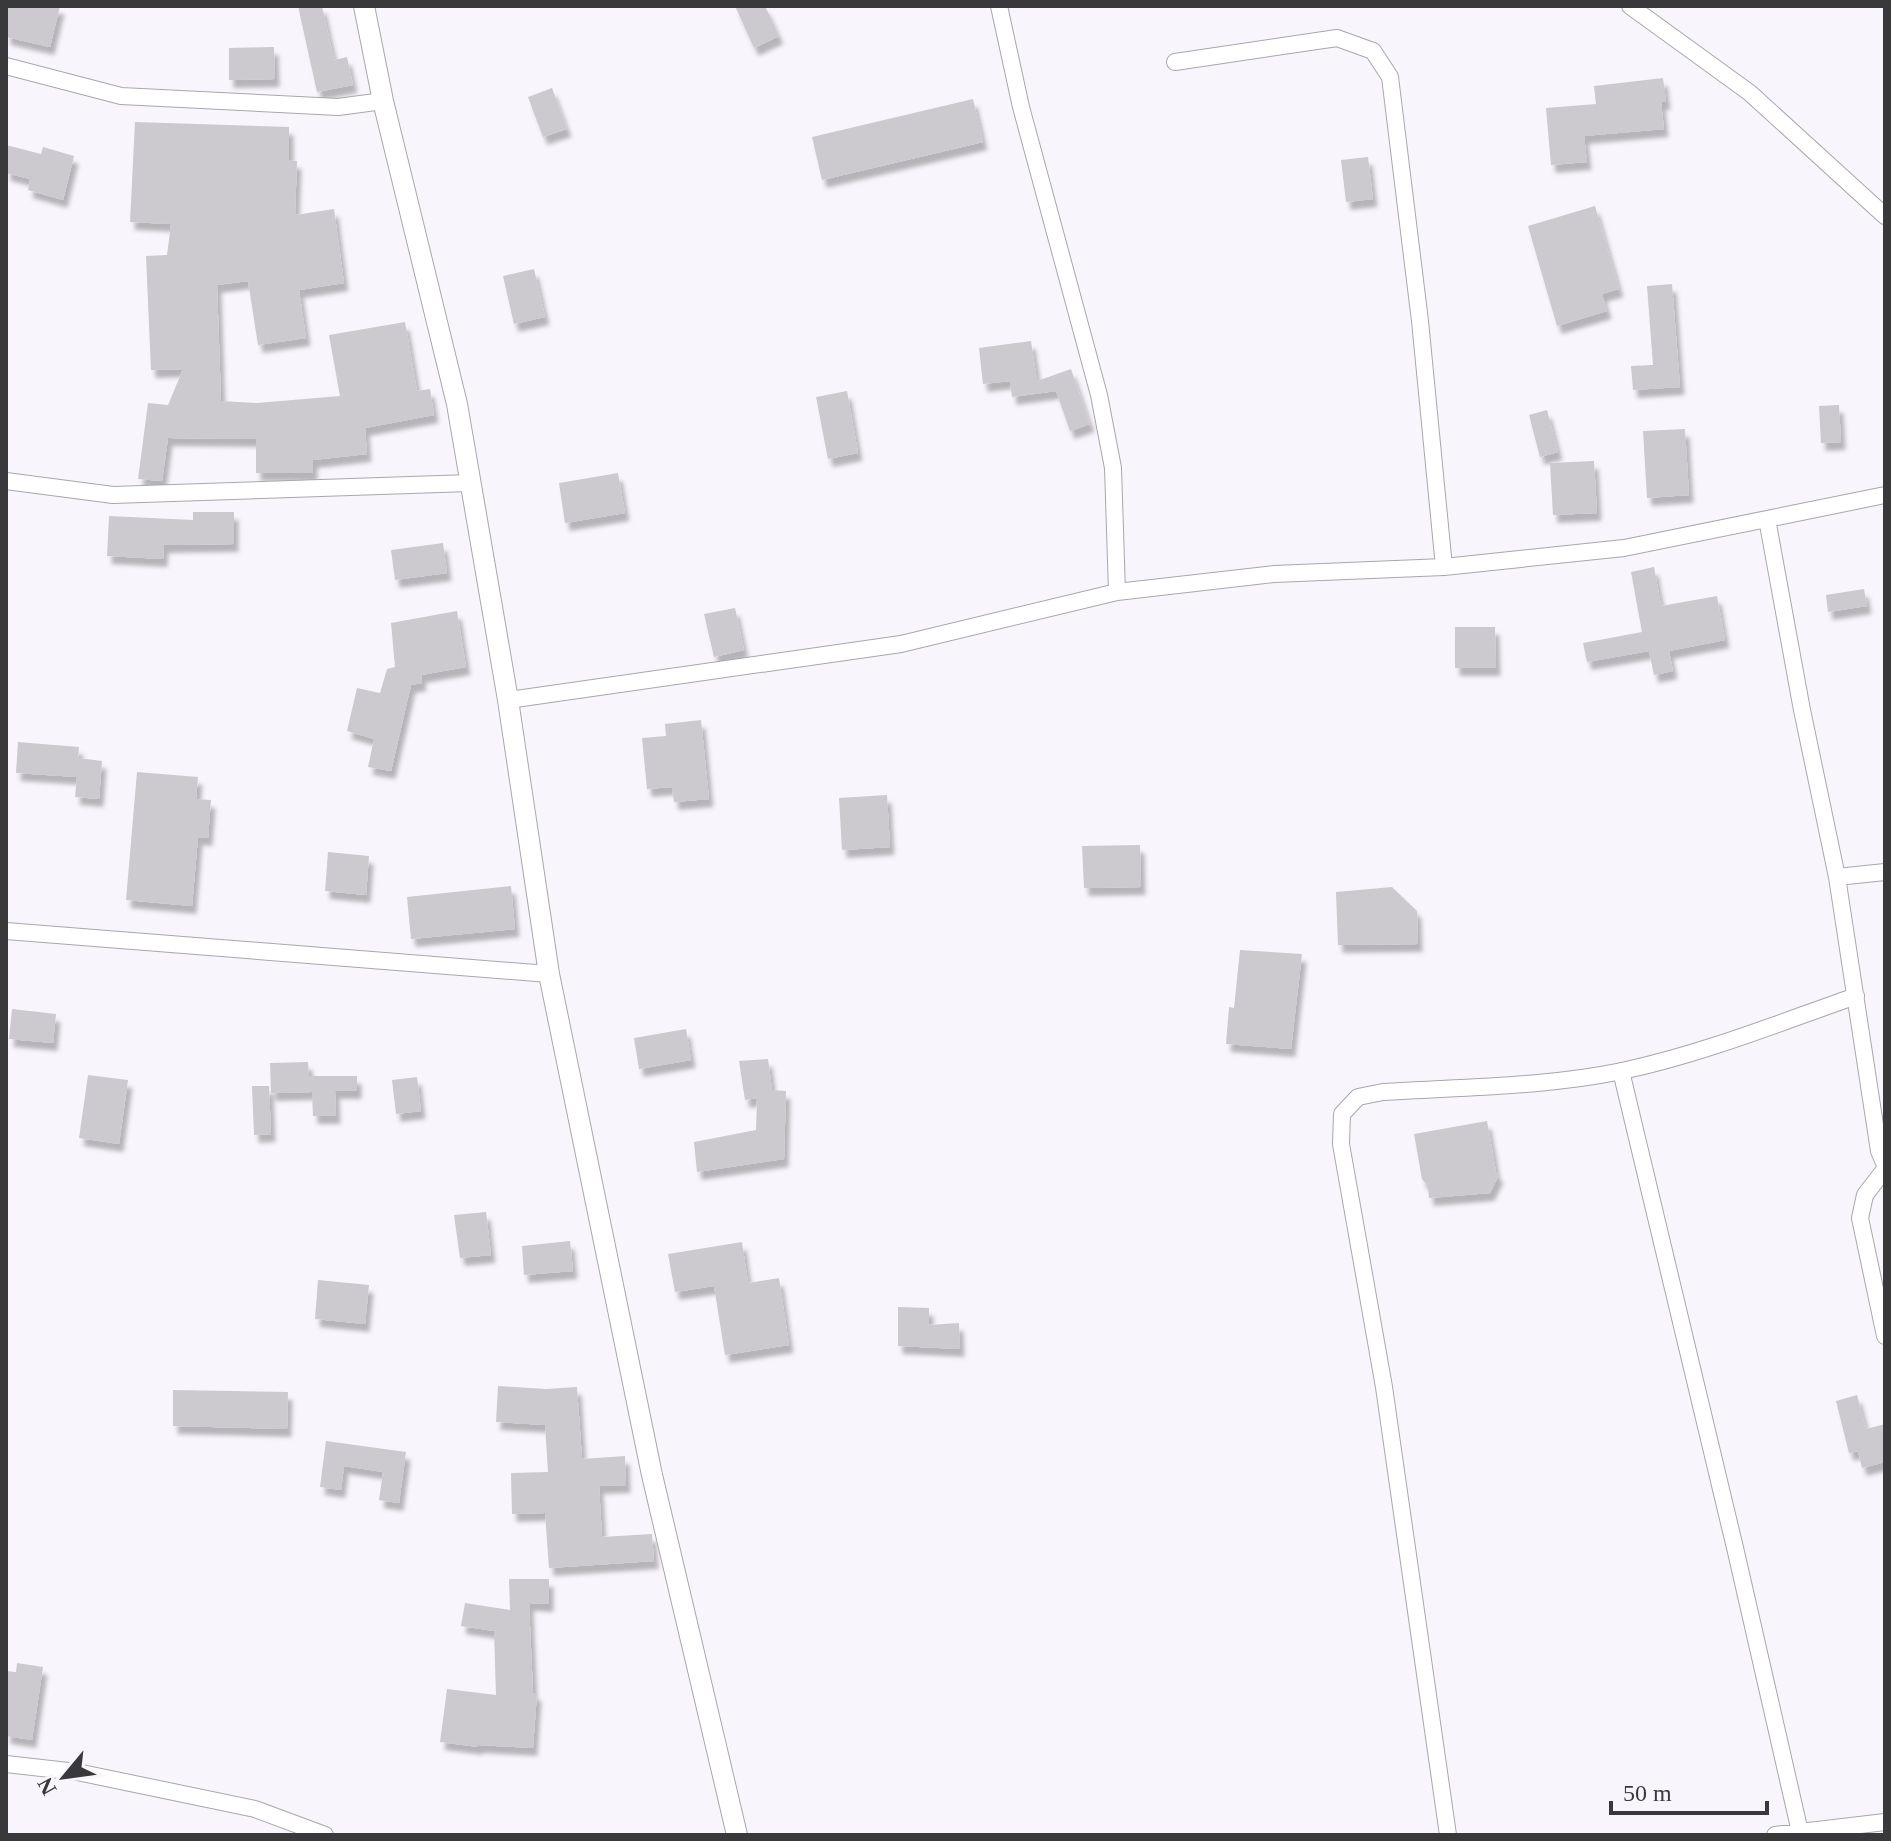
<svg xmlns="http://www.w3.org/2000/svg" width="1891" height="1841" viewBox="0 0 1891 1841" font-family="'Times New Roman',serif">
<style>
.building{fill:#ccc9cf;filter:url(#shadow)}
.lines{fill:none;stroke-linecap:round;stroke-linejoin:round}
.minor-casing{stroke:#a9a6ac;stroke-width:18}
.tertiary-casing{stroke:#a9a6ac;stroke-width:22}
.minor{stroke:#fff;stroke-width:16}
.tertiary{stroke:#fff;stroke-width:20}
</style>
<defs>
<filter id="shadow"><feDropShadow dx="4.5" dy="8" stdDeviation="2" flood-color="#0004"/></filter>
</defs>
<rect width="100%" height="100%" fill="#f9f5fc"/>
<path class="building" d="M 6,6 L 60,6 L 50,47 L 6,37 Z
M 298,6 L 322,6 L 334,60 L 347,57 L 353,85 L 317,92 Z
M 735,6 L 765,6 L 779,36 L 754,48 Z
M 274,47 L 275,79 L 229,80 L 229,48 Z
M 1663,78 L 1666,102 L 1661,102 L 1664,129 L 1584,136 L 1587,162 L 1551,165 L 1546,108 L 1596,104 L 1594,86 Z
M 552,88 L 567,129 L 543,137 L 528,97 Z
M 973,99 L 983,142 L 822,180 L 812,137 Z
M 135,122 L 289,127 L 289,160 L 297,161 L 295,215 L 334,209 L 344,283 L 299,290 L 306,338 L 258,345 L 248,281 L 217,285 L 221,401 L 257,403 L 340,396 L 329,335 L 405,322 L 417,391 L 430,389 L 434,415 L 365,428 L 367,454 L 313,460 L 313,473 L 256,473 L 256,439 L 168,438 L 162,481 L 138,479 L 148,403 L 168,405 L 183,369 L 151,370 L 146,256 L 167,255 L 171,224 L 130,222 Z
M 6,145 L 41,154 L 43,147 L 74,156 L 63,200 L 28,190 L 30,179 L 6,173 Z
M 1368,157 L 1373,199 L 1346,202 L 1341,160 Z
M 1595,206 L 1619,289 L 1602,294 L 1607,311 L 1557,326 L 1528,226 Z
M 534,269 L 545,317 L 514,324 L 503,276 Z
M 1672,284 L 1680,387 L 1633,390 L 1631,366 L 1653,365 L 1647,286 Z
M 1031,341 L 1037,381 L 1071,369 L 1090,424 L 1070,431 L 1056,391 L 1012,397 L 1010,381 L 983,384 L 979,348 Z
M 847,391 L 858,453 L 828,459 L 816,397 Z
M 1839,405 L 1841,442 L 1821,443 L 1819,406 Z
M 1547,410 L 1558,452 L 1540,457 L 1529,415 Z
M 1685,429 L 1689,495 L 1647,498 L 1643,431 Z
M 1594,461 L 1597,513 L 1553,515 L 1550,463 Z
M 618,473 L 625,513 L 565,523 L 559,483 Z
M 193,512 L 234,512 L 234,544 L 164,545 L 163,559 L 107,556 L 109,516 L 193,520 Z
M 443,543 L 447,573 L 395,580 L 391,550 Z
M 1654,567 L 1661,606 L 1717,596 L 1725,640 L 1669,651 L 1673,671 L 1654,675 L 1649,651 L 1587,662 L 1583,643 L 1642,632 L 1631,572 Z
M 1864,589 L 1867,606 L 1828,612 L 1826,595 Z
M 735,608 L 744,650 L 714,657 L 704,614 Z
M 457,611 L 466,667 L 421,675 L 422,683 L 411,685 L 391,771 L 368,767 L 374,739 L 347,731 L 357,688 L 380,693 L 387,669 L 395,667 L 391,623 Z
M 1455,627 L 1495,627 L 1496,668 L 1455,668 Z
M 701,720 L 709,799 L 674,802 L 672,787 L 647,789 L 642,738 L 666,736 L 665,724 Z
M 18,742 L 79,747 L 78,758 L 102,761 L 99,799 L 75,797 L 77,777 L 16,773 Z
M 137,772 L 198,777 L 196,799 L 211,800 L 208,838 L 198,837 L 192,906 L 126,900 Z
M 887,795 L 890,847 L 842,850 L 839,798 Z
M 1140,845 L 1141,887 L 1084,888 L 1082,846 Z
M 328,852 L 369,856 L 366,895 L 325,891 Z
M 511,886 L 515,929 L 411,939 L 407,897 Z
M 1392,887 L 1417,911 L 1418,944 L 1338,945 L 1336,892 Z
M 1240,950 L 1302,954 L 1291,1049 L 1226,1044 L 1229,1007 L 1234,1008 Z
M 12,1009 L 56,1014 L 53,1043 L 9,1039 Z
M 686,1029 L 691,1060 L 639,1069 L 634,1038 Z
M 768,1059 L 772,1090 L 786,1091 L 784,1159 L 697,1172 L 694,1142 L 756,1130 L 757,1098 L 745,1100 L 739,1061 Z
M 308,1062 L 309,1076 L 357,1076 L 357,1091 L 335,1091 L 336,1116 L 313,1116 L 312,1092 L 271,1093 L 270,1063 Z
M 88,1075 L 128,1080 L 119,1144 L 79,1138 Z
M 417,1077 L 421,1111 L 396,1114 L 392,1080 Z
M 252,1086 L 269,1086 L 271,1134 L 254,1135 Z
M 1487,1121 L 1496,1172 L 1499,1175 L 1490,1193 L 1429,1198 L 1428,1186 L 1422,1179 L 1414,1134 Z
M 486,1212 L 491,1255 L 460,1258 L 454,1215 Z
M 570,1241 L 573,1271 L 524,1275 L 522,1246 Z
M 742,1242 L 748,1283 L 779,1278 L 789,1345 L 725,1355 L 714,1286 L 675,1292 L 668,1254 Z
M 318,1280 L 369,1285 L 365,1324 L 315,1319 Z
M 898,1307 L 929,1308 L 929,1325 L 959,1323 L 960,1349 L 898,1346 Z
M 498,1386 L 546,1389 L 577,1387 L 582,1459 L 625,1456 L 626,1485 L 599,1486 L 602,1537 L 652,1534 L 654,1561 L 549,1568 L 545,1513 L 512,1514 L 511,1473 L 548,1472 L 545,1425 L 496,1422 Z
M 173,1390 L 288,1392 L 287,1429 L 173,1426 Z
M 1857,1395 L 1866,1429 L 1885,1424 L 1885,1462 L 1862,1468 L 1858,1451 L 1849,1453 L 1836,1401 Z
M 326,1441 L 406,1452 L 399,1503 L 379,1500 L 383,1472 L 344,1466 L 341,1490 L 320,1487 Z
M 509,1579 L 549,1579 L 549,1604 L 529,1603 L 533,1693 L 537,1693 L 533,1748 L 478,1745 L 478,1747 L 440,1742 L 447,1689 L 496,1695 L 494,1631 L 461,1626 L 465,1603 L 510,1610 Z
M 17,1663 L 43,1667 L 32,1740 L 6,1736 L 6,1671 L 16,1672 Z"/>
<g class="lines">
<g class="minor-casing">
<path id="minor" d="M 999,6 L 1021,107 L 1099,395 L 1113,468 L 1117,592
M 1630,6 L 1750,93 L 1885,216
M 1175,62 L 1337,38 L 1373,51 L 1390,77 L 1420,321 L 1444,567
M 6,66 L 121,96 L 338,107 L 383,101
M 6,481 L 113,495 L 470,483
M 1767,519 L 1802,710 L 1837,877 L 1879,1151 L 1885,1165
M 508,700 L 901,644 L 1117,592 L 1274,574 L 1444,567 L 1624,548 L 1885,495
M 1837,877 L 1885,872
M 6,931 L 549,974
M 1621,1071 L 1736,1552 L 1800,1832
M 1885,1169 L 1865,1195 L 1860,1218 L 1885,1336
M 6,1764 L 77,1772 L 255,1809 L 325,1835
M 1448,1835 L 1384,1387 L 1341,1144 L 1342,1114 L 1358,1097 L 1383,1092 C 1462,1087 1545,1087 1622,1071 C 1702,1054 1779,1023 1856,996
M 1775,1835 L 1885,1822"/>
</g>
<g class="tertiary-casing">
<path id="tertiary" d="M 364,6 L 383,101 L 457,404 L 508,700 L 549,974 L 652,1475 L 737,1835"/>
</g>
<use href="#minor" class="minor"/>
<use href="#tertiary" class="tertiary"/>
</g>
<rect width="1891" height="1841" fill="none" stroke="#39383a" stroke-width="16"/>
<g transform="translate(64 1777) rotate(241)" stroke="#f9f5fc" stroke-width="6" paint-order="stroke">
<path d="M0-6L14 30L0 20L-14 30Z" fill="#39383a"/>
<text y="-12" font-size="22" font-weight="bold" text-anchor="middle" fill="#39383a">N</text>
</g>
<path d="M1611 1801v12h156v-12" fill="none" stroke="#39383a" stroke-width="4"/>
<text x="1623" y="1801" font-size="24" fill="#39383a" stroke="#f9f5fc" stroke-width="6" paint-order="stroke">50 m</text>
</svg>
